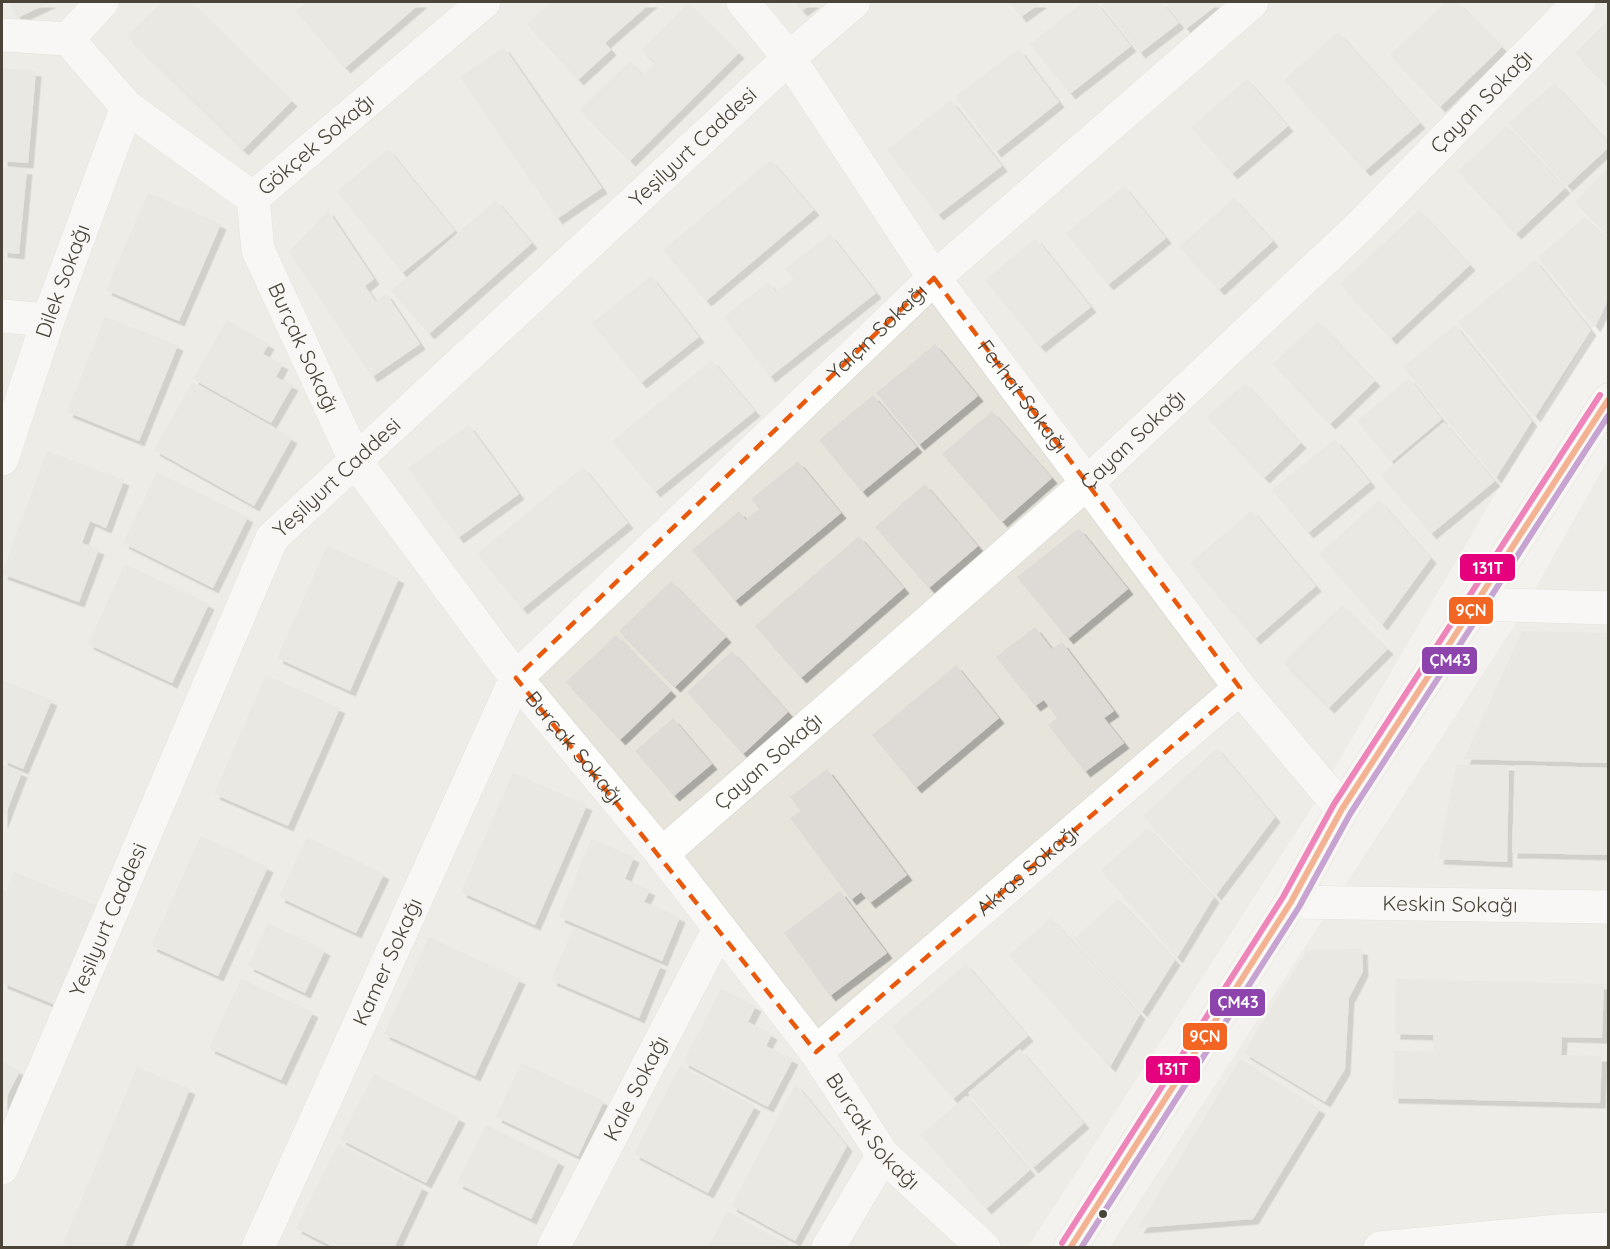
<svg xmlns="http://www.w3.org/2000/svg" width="1610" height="1249" viewBox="0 0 1610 1249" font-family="Quicksand,sans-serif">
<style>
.residential{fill:#e7e4dc}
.building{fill:#dedbd6;filter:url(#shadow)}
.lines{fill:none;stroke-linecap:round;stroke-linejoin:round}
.street-casing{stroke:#d2d0cb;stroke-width:34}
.secondary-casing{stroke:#d3cfc5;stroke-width:34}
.street{stroke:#fdfdfc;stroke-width:33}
.secondary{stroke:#f7f6f1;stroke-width:33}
.bus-1-casing{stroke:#fff;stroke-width:10}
.bus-2-casing{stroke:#fff;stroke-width:10}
.bus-3-casing{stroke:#fff;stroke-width:10}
.bus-1{stroke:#f26522;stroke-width:6}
.bus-2{stroke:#8e44ad;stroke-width:6}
.bus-3{stroke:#e5007d;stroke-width:6}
.marked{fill:none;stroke:#e8590c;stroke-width:4.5;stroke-dasharray:12 8;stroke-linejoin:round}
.bus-dot{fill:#4b4439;stroke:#fff;stroke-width:2}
.labels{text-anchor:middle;stroke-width:5;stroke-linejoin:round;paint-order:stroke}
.street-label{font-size:21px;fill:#4b4439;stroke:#fff}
.line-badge{stroke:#fff;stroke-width:2}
.badge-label{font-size:16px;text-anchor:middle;font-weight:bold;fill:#fff}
</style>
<defs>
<filter id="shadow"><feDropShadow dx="5.5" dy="5.5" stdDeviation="0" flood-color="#0004"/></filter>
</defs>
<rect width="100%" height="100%" fill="#f4f2ee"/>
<path class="residential" d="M 2,2 L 1608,2 L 1608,302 L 1306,817 L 1028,1247 L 2,1248 Z
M 1608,459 L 1608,1247 L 1109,1248 L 1516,623 Z"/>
<path class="building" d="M 9,2 L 51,2 L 17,18 Z
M 162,2 L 191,2 L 292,101 L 243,150 L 127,36 Z
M 307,2 L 422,2 L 345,68 L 296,11 Z
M 552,2 L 652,2 L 605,43 L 611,50 L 578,80 L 527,24 Z
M 794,2 L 814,2 L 802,11 Z
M 1009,2 L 1042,2 L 1021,17 Z
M 1083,2 L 1096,2 L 1131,46 L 1070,94 L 1030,44 Z
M 1100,2 L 1162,2 L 1179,23 L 1140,53 Z
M 1165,2 L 1221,2 L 1186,29 Z
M 1446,2 L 1458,2 L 1502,47 L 1440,107 L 1390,55 Z
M 688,3 L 739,53 L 630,161 L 580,110 L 630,61 L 643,75 L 655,63 L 641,50 Z
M 1608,20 L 1608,86 L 1575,53 Z
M 1338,32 L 1420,123 L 1365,171 L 1284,80 Z
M 504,47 L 602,188 L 557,219 L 460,77 Z
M 1019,49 L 1059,102 L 996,152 L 955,97 Z
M 2,68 L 36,71 L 28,163 L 2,161 Z
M 1247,79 L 1288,126 L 1232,174 L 1191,127 Z
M 1554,83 L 1608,142 L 1608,148 L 1567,186 L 1509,123 Z
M 951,100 L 1002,166 L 938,215 L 887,150 Z
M 1507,126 L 1565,188 L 1516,234 L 1458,171 Z
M 388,149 L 455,231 L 402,273 L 337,191 Z
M 771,160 L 814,210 L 706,301 L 663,250 Z
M 2,167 L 27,169 L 19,254 L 2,252 Z
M 1608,168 L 1608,234 L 1575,202 Z
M 1124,186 L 1166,238 L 1108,285 L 1066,233 Z
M 148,193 L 221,224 L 179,321 L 106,290 Z
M 1234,198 L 1273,241 L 1219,290 L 1179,247 Z
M 496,200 L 532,243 L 429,334 L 391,291 Z
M 328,210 L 374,279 L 365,286 L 376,302 L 386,293 L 420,344 L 372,377 L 289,252 Z
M 1419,210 L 1470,265 L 1391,339 L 1340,284 Z
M 1585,217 L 1608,239 L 1608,300 L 1595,327 L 1538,257 Z
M 830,234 L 876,293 L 770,377 L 724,317 L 768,282 L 776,292 L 794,279 L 785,269 Z
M 1036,238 L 1091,307 L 1040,347 L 985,280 Z
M 1535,260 L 1591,330 L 1535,417 L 1458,322 Z
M 651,276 L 699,337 L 641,383 L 592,323 Z
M 105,317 L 178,345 L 139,441 L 67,412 Z
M 227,320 L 269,344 L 263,354 L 283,364 L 276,377 L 293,385 L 271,423 L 193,379 Z
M 1318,321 L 1375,381 L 1330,424 L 1273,364 Z
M 1455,325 L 1532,421 L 1496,478 L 1403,367 Z
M 935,344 L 978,396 L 919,445 L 876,393 Z
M 712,360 L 755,411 L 655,492 L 612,441 Z
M 1409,378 L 1442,419 L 1391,462 L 1357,421 Z
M 192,382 L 292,438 L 254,506 L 154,450 Z
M 1245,383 L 1301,443 L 1264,478 L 1207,417 Z
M 873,395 L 917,447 L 862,492 L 819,440 Z
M 992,411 L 1052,478 L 1002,522 L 942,454 Z
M 1444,422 L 1495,481 L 1431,534 L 1381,475 Z
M 469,425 L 519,494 L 458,538 L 408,468 Z
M 1335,439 L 1370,482 L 1308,533 L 1272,490 Z
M 47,451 L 124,480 L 106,528 L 90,521 L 82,543 L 99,549 L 79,602 L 2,574 Z
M 798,461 L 841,513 L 735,601 L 692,550 L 739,511 L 746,520 L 759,509 L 751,499 Z
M 583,467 L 628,523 L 522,609 L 477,554 Z
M 157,472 L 248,517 L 213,588 L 123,543 Z
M 925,484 L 978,546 L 929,588 L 875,527 Z
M 1379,500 L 1431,558 L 1382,625 L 1319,554 Z
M 1252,510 L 1316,586 L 1255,639 L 1190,563 Z
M 1079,528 L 1128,589 L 1068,639 L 1017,577 Z
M 859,536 L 904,588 L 801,678 L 755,626 Z
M 327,546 L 399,578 L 350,691 L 277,658 Z
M 125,564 L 209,604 L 172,683 L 88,644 Z
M 671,581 L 726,637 L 675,687 L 619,631 Z
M 1342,605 L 1388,649 L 1329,708 L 1283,663 Z
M 1035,627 L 1052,649 L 1062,642 L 1114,711 L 1104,718 L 1124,743 L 1085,772 L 1048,725 L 1057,718 L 1044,700 L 1035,706 L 996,657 Z
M 1522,631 L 1608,633 L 1608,763 L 1464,759 Z
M 616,635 L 671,691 L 620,740 L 566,682 Z
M 732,651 L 788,712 L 743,754 L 687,692 Z
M 956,665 L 999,718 L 916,788 L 872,735 Z
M 266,675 L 340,708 L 288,826 L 214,794 Z
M 2,680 L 52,700 L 23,769 L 2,760 Z
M 673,718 L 712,764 L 674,796 L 635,751 Z
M 1217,748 L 1275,817 L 1216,895 L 1143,816 Z
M 2,764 L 22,772 L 2,824 Z
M 1456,765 L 1509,765 L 1507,862 L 1438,859 Z
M 1515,765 L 1608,768 L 1608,855 L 1512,853 Z
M 827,769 L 907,875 L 870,903 L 861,892 L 851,900 L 790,818 L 801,811 L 790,797 Z
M 513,773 L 587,805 L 535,925 L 461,892 Z
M 1148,828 L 1214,897 L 1177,958 L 1101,870 Z
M 201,836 L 268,867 L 218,976 L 151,946 Z
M 307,837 L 384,874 L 356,933 L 279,897 Z
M 591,839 L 634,857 L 625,879 L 650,890 L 644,902 L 680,917 L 662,961 L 559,917 Z
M 14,872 L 98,906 L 58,1006 L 2,983 L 2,890 L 6,892 Z
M 840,891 L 887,953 L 830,996 L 784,933 Z
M 1118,899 L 1175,960 L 1142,1012 L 1074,939 Z
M 1051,918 L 1140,1014 L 1110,1067 L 1009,955 Z
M 268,923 L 325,950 L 305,993 L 248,966 Z
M 574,927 L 661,965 L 639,1018 L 551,980 Z
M 429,937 L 520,979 L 475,1076 L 384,1034 Z
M 1362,949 L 1363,971 L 1349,998 L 1345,1069 L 1325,1102 L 1244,1053 L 1307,950 Z
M 966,964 L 1028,1036 L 953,1099 L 892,1027 Z
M 241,979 L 313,1012 L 281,1080 L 209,1048 Z
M 1396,979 L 1604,984 L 1602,1038 L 1562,1037 L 1561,1055 L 1602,1056 L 1600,1103 L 1393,1098 L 1394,1051 L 1433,1052 L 1433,1035 L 1395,1034 Z
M 721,989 L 756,1006 L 748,1022 L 772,1034 L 766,1046 L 793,1059 L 768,1107 L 683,1062 Z
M 1020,1049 L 1084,1123 L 1033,1168 L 968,1093 Z
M 1240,1059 L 1320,1109 L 1253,1219 L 1138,1228 Z
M 2,1061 L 20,1071 L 2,1106 Z
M 521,1063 L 604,1101 L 578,1156 L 496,1117 Z
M 680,1066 L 755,1106 L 708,1193 L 634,1154 Z
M 137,1067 L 190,1089 L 124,1248 L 71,1248 L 63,1244 Z
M 374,1074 L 460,1118 L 426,1183 L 340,1139 Z
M 796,1084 L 847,1146 L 795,1241 L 731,1206 Z
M 966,1096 L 1030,1170 L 986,1209 L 921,1135 Z
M 486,1125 L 559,1161 L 531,1219 L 457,1183 Z
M 338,1144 L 423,1187 L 394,1248 L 335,1248 L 296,1228 Z
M 727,1211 L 794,1248 L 708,1248 Z"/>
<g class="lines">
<g class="street-casing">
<g id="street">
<path id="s1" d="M 743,2 L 789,58 L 934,278 L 1240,688 L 1342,809"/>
<path d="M 2,35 L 68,39 L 102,2"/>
<path id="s2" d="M 68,39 L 127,107 L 253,198 L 484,2"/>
<path id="s3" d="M 253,198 L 258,250 L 356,462 L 516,678 L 662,854 L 816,1052 L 883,1155 L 984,1248"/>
<path d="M 2,316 L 48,320"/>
<path id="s4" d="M 2,459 L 48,320 L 127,107"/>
<path d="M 1474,604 L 1608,608"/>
<path id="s5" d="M 662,854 L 1087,483 L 1359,227 L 1579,2"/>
<path id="s6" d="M 1291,902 L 1608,907"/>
<path id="s7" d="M 816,1052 L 1240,688"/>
<path id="s8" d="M 2,1168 L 272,538 L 789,58 L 854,2"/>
<path id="s9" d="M 258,1248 L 516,678 L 934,278 L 1252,2"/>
<path id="s10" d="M 553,1248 L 719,929"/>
<path d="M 828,1248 L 883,1155"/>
<path d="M 1380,1248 L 1558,1231 L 1608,1229"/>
</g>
</g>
<g class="secondary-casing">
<path id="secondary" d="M 1070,1248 L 1291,902 L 1342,809 L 1608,400"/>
</g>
<use href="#street" class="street"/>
<use href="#secondary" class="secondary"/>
<g class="bus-1-casing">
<path id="bus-1" d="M 1070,1248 L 1291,902 L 1342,809 L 1608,400"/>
</g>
<g class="bus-2-casing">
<path id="bus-2" d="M 1081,1248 L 1299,907 L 1350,814 L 1608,416"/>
</g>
<g class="bus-3-casing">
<path id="bus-3" d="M 1062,1243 L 1283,897 L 1334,804 L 1600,395"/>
</g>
<use href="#bus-1" class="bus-1"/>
<use href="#bus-2" class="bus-2"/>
<use href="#bus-3" class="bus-3"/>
</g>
<path d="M0 0H1610V1249H0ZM 934,278 L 1240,688 L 816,1052 L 516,678 Z" fill="#f4f2ee" fill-opacity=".55" fill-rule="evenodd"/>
<path class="marked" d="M 934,278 L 1240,688 L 816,1052 L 516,678 Z"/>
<circle class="bus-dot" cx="1103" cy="1214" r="5"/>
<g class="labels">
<g class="street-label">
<text dy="7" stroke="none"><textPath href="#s5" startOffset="1113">Çayan Sokağı</textPath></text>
<text dy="7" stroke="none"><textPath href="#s2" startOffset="328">Gökçek Sokağı</textPath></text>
<text dy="7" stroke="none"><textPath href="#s8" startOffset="1260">Yeşilyurt Caddesi</textPath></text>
<text dy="7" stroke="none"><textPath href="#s4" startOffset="188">Dilek Sokağı</textPath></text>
<text dy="7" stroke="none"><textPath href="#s9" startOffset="1126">Yalçın Sokağı</textPath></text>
<text dy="7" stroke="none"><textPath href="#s3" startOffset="160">Burçak Sokağı</textPath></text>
<text dy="7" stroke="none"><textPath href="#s1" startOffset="484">Ferhat Sokağı</textPath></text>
<text dy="7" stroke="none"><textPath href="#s5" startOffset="627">Çayan Sokağı</textPath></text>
<text dy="7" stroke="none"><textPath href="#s8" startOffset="774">Yeşilyurt Caddesi</textPath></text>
<text dy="7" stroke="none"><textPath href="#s3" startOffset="646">Burçak Sokağı</textPath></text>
<text dy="7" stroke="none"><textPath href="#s5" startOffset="141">Çayan Sokağı</textPath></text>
<text dy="7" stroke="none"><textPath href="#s7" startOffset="279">Akras Sokağı</textPath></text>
<text dy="7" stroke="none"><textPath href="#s6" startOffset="159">Keskin Sokağı</textPath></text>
<text dy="7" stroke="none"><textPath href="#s8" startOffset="270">Yeşilyurt Caddesi</textPath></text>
<text dy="7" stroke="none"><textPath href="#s9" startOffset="314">Kamer Sokağı</textPath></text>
<text dy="7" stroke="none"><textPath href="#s10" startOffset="180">Kale Sokağı</textPath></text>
<text dy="7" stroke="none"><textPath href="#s3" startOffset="1132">Burçak Sokağı</textPath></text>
</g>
</g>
<g class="line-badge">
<rect x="1459" y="553" width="57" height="29" rx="6" fill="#e5007d"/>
<rect x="1448" y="596" width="46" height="29" rx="6" fill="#f26522"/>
<rect x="1421" y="646" width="57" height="29" rx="6" fill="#8e44ad"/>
<rect x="1209" y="988" width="57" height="29" rx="6" fill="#8e44ad"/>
<rect x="1182" y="1022" width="46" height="29" rx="6" fill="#f26522"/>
<rect x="1145" y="1055" width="56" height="29" rx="6" fill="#e5007d"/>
</g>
<g class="badge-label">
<text x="1488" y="574">131T</text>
<text x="1471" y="616">9ÇN</text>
<text x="1450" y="666">ÇM43</text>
<text x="1238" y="1008">ÇM43</text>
<text x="1205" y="1042">9ÇN</text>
<text x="1173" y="1075">131T</text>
</g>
<rect width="1610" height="1249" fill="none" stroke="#4b4439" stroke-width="6"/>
</svg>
